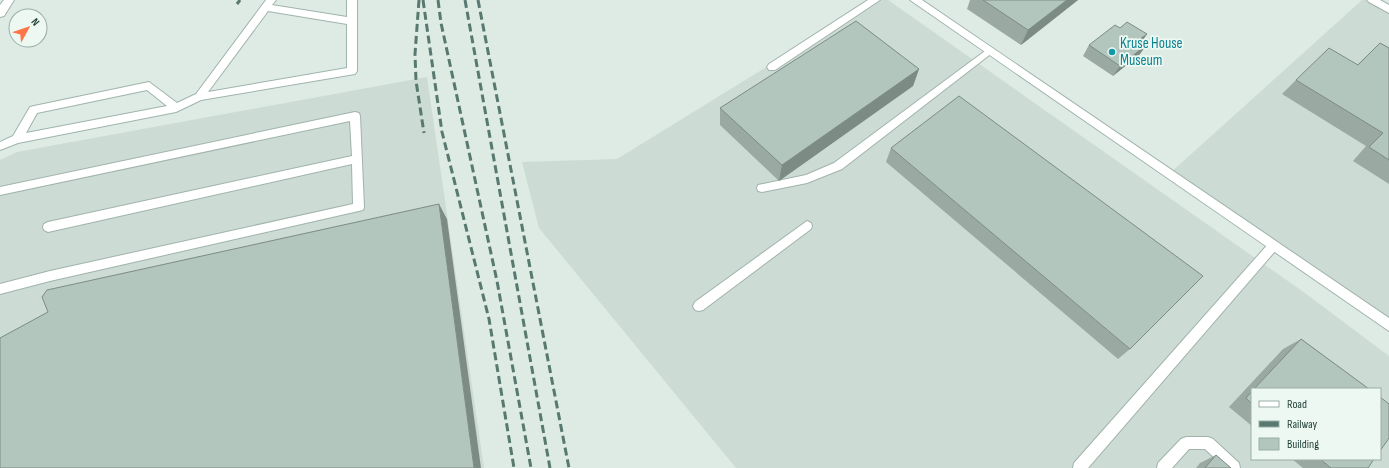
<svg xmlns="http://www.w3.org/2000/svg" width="1389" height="468" viewBox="0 0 1389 468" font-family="'Sofia Sans Condensed',sans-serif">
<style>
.built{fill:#ccdbd4;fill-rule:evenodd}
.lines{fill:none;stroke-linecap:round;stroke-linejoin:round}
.service-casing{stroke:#a0b3ac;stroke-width:2}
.minor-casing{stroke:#a0b3ac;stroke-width:2}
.tertiary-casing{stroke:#a0b3ac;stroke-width:2}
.service{fill:#fff;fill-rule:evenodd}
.minor{fill:#fff;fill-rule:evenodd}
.tertiary{fill:#fff;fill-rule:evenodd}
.rail{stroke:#577970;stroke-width:3;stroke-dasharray:8 4;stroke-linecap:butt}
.wall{fill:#9aaaa3}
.shaded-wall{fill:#7d8b85}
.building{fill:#b3c6be;stroke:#7d8b85}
.culture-dot{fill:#0f9aa8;stroke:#eef8f3;stroke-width:1.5}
.labels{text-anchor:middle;stroke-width:3.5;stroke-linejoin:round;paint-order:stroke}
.culture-label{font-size:15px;fill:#0d838f;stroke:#eef8f3;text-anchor:start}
</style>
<rect width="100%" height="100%" fill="#deebe5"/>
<path class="built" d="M 875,0 L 888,0 L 1305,293 L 1389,356 L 1389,468 L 736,468 L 539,228 L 522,162 L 617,159 ZM 1252,389 L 1380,389 L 1380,459 L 1252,459 Z
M 1362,0 L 1372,0 L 1389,9 L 1389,325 L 1169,174 Z
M 427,77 L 484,468 L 0,468 L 0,160 L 17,152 Z"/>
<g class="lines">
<g class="service-casing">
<path id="service" d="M 266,0 L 276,0 L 272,5 L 347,17 L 347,0 L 357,0 L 357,71 L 355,74 L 201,100 L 176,112 L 18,143 L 0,150 L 0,142 L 13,136 L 30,107 L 34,106 L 149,82 L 177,103 L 196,94 ZM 268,11 L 347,24 L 347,68 L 208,92 ZM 147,90 L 167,106 L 26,133 L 37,113 Z
M 868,0 L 880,0 L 775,70 L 769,70 L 767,67 L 769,64 Z
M 989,48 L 992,49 L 994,51 L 992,53 L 842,169 L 807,183 L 762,192 L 758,191 L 757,188 L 758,185 L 806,175 L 834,163 Z
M 355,112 L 359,113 L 360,116 L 364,207 L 363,210 L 50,281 L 0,294 L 0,284 L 50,271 L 353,204 L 352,164 L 48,232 L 44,230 L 43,227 L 44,224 L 48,222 L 352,156 L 350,121 L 0,195 L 0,187 Z
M 807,221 L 811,223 L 812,226 L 811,229 L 703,310 L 699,311 L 695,310 L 693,306 L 695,302 Z
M 1273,241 L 1277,243 L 1279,246 L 1277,249 L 1088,468 L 1073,468 L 1074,463 L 1269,243 Z
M 1186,437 L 1208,437 L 1213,439 L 1239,463 L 1240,468 L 1225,468 L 1205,449 L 1189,449 L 1172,468 L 1157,468 L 1158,463 L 1181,439 Z"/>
</g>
<g class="minor-casing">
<path id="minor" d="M 4,0 L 14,0 L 4,16 L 0,17 L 0,5 Z
M 1367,0 L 1380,0 L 1389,5 L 1389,13 L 1369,2 Z"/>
</g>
<g class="tertiary-casing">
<path id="tertiary" d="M 910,0 L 922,0 L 1389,318 L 1389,331 Z"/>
</g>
<use href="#service" class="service"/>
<use href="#minor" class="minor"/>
<use href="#tertiary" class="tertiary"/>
<path class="rail" d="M 419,0 L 415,54 L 416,81 L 424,133
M 423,0 L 442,132 L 489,319 L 514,468
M 438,0 L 441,23 L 497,281 L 531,468
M 465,0 L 550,468
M 478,0 L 569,468
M 237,4 L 240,0"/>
</g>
<path class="wall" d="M 970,0 L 1078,0 L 1021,45 L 967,9 Z
M 1142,41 L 1147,44 L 1140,54 L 1113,76 L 1083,56 L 1089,45 Z
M 1380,43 L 1389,48 L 1389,184 L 1353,161 L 1366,146 L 1282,94 L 1296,80 L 1357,65 Z
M 919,69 L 913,86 L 779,181 L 720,125 L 720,108 Z
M 891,148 L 1130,349 L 1118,359 L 886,162 Z
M 1301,339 L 1369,389 L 1252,389 L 1252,426 L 1229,407 L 1283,349 Z
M 1216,455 L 1231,468 L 1196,468 L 1200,463 Z
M 1292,459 L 1374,459 L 1368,468 L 1303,468 Z"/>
<path class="shaded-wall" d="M 1067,0 L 1078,0 L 1021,45 L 1028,30 Z
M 1147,34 L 1140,45 L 1140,39 Z
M 1147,44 L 1140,54 L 1113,76 L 1120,66 Z
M 919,69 L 913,86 L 779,181 L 782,165 Z
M 439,204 L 447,219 L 481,468 L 474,468 Z"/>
<path class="building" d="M 983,0 L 1067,0 L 1028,30 Z
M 856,21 L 919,69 L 782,165 L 720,108 Z
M 1127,22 L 1147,34 L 1140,39 L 1147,44 L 1120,66 L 1089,45 L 1115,25 L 1120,28 Z
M 1380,43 L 1389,48 L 1389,160 L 1369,147 L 1383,133 L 1296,80 L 1329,48 L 1358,65 Z
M 959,96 L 1203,276 L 1130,349 L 891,148 Z
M 439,204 L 474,468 L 0,468 L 0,338 L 48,312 L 42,297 L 47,290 Z
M 1301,339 L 1369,389 L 1254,389 Z
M 1252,391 L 1252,404 L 1246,398 Z
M 1380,397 L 1389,404 L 1389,438 L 1380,451 Z
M 1216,455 L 1231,468 L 1205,468 Z
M 1320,459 L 1374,459 L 1368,468 L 1331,468 Z"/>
<circle class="culture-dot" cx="1112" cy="52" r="4"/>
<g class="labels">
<g class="culture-label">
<text x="1120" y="48">Kruse House<tspan x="1120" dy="17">Museum</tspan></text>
</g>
</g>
<rect x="1251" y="388" width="130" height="72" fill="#eef8f3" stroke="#9aada7"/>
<rect x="1259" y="401" width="20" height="6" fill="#ffffff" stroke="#9aada7"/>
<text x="1287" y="408" font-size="12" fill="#1d3d34">Road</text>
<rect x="1259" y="421" width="20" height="6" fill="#577970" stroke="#9aada7"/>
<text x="1287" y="428" font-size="12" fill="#1d3d34">Railway</text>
<rect x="1259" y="438" width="20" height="12" fill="#b3c6be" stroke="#9aada7"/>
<text x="1287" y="448" font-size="12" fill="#1d3d34">Building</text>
<g transform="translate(28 28) rotate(50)"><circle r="19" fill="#eef8f3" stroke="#9aada7"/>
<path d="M0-3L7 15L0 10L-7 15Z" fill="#ff7548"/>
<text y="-6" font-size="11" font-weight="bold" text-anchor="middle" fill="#1d3d34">N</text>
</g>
</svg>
